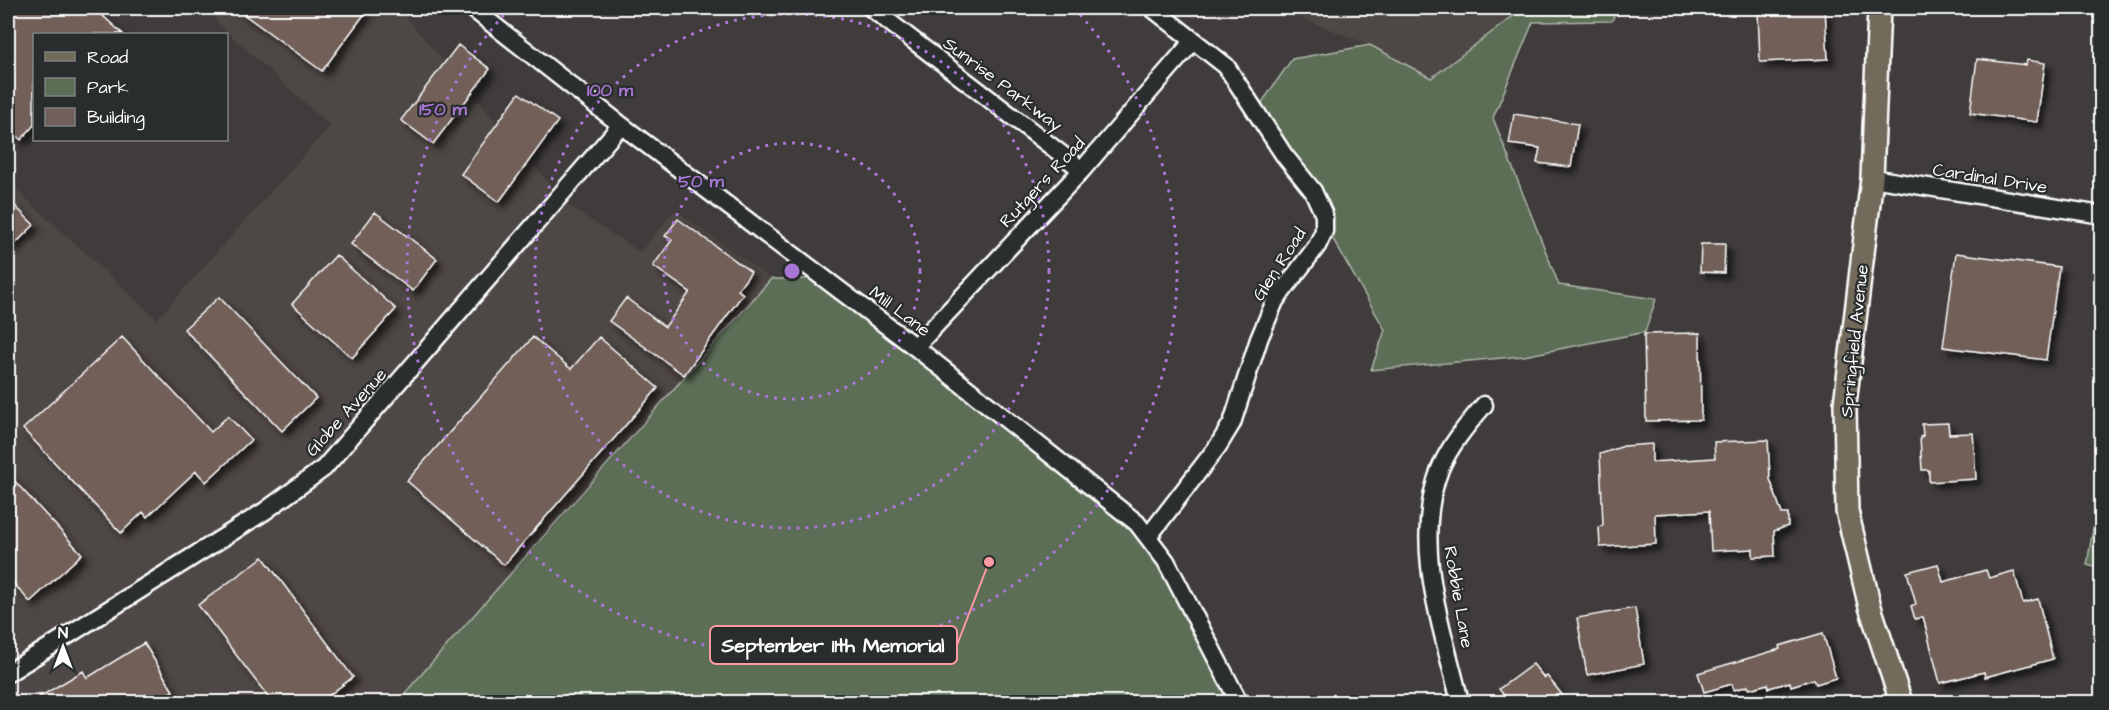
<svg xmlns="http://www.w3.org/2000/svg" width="2109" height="710" viewBox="0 0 2109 710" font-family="'Architects Daughter',sans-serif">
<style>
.built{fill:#4e4644}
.green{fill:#5d6e57;stroke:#aeb6ab;stroke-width:1.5}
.building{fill:#715f59;stroke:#fff;stroke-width:1.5;filter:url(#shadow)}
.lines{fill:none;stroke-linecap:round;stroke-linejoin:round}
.minor-casing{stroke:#fff;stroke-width:21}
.major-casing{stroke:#fff;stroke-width:26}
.minor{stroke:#2a2d2e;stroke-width:16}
.major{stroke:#726b5a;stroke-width:21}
.ring{fill:none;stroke:#a976d5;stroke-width:3;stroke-dasharray:3 6}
.labels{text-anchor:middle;stroke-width:4.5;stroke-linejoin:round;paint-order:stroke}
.street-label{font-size:18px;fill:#fff;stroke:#2a2d2e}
.centre{fill:#a976d5;stroke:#2a2d2e;stroke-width:3}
.ring-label{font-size:18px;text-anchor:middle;font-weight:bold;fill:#a976d5;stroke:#2a2d2e;stroke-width:4.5;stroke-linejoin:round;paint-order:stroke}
.leader{fill:none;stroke:#ff9aa2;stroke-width:2}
.callout-dot{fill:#ff9aa2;stroke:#2a2d2e;stroke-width:2}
.callout{fill:#2a2d2e;stroke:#ff9aa2;stroke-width:2}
.callout-label{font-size:20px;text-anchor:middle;font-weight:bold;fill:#fff}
</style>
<defs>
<filter id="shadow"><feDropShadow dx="5.5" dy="5.5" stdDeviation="3" flood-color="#0009"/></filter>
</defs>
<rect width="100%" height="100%" fill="#3f3c3b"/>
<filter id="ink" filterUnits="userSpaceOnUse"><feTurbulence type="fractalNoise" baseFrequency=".0167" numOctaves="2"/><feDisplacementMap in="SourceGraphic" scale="12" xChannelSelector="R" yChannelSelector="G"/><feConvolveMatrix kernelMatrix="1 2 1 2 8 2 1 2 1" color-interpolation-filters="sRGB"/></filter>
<g filter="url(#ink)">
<path class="built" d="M 224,8 L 398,8 L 569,206 L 640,252 L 675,210 L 771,279 L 397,702 L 8,702 L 8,182 L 157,319 L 330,126 L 214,20 Z
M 1282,8 L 1524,8 L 1431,78 L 1370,45 L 1295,16 Z"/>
<path class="green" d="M 1524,8 L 1617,8 L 1612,21 L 1533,22 L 1493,118 L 1559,285 L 1656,299 L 1645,332 L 1524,356 L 1371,370 L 1385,330 L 1258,108 L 1292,59 L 1370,45 L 1431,78 Z
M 771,279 L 824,279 L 1137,523 L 1239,702 L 397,702 Z
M 2101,480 L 2101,569 L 2087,565 Z"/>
<path class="building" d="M 8,8 L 94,8 L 123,34 L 34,34 L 34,125 L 21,140 L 8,127 Z
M 235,8 L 369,8 L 322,71 Z
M 1825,9 L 1828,59 L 1760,62 L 1758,12 Z
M 458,45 L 490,69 L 433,144 L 401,120 Z
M 1977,59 L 2026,65 L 2027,60 L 2045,63 L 2037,122 L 1970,113 Z
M 519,93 L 558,121 L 499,202 L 461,174 Z
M 1514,114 L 1578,124 L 1571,167 L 1537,163 L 1540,148 L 1509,144 Z
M 15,206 L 34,225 L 8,251 L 8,213 Z
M 375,212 L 437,259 L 413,291 L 351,244 Z
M 678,219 L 751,272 L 738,290 L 743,294 L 684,375 L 609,321 L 626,298 L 665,327 L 690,292 L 653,266 L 672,240 L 665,236 Z
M 1701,244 L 1725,244 L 1724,273 L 1700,272 Z
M 1956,253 L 2059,267 L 2046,360 L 1943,347 Z
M 336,255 L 396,309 L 352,358 L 292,304 Z
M 219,297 L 316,398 L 282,431 L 184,329 Z
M 1700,333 L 1701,420 L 1646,421 L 1644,334 Z
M 122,337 L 211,432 L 228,416 L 251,440 L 206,482 L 196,471 L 147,517 L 143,512 L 121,533 L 23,429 Z
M 533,337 L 571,369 L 599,337 L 658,388 L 504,565 L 407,481 Z
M 1948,423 L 1949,434 L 1973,433 L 1976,479 L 1929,482 L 1929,470 L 1922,470 L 1920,437 L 1923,436 L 1922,424 Z
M 1768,440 L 1770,479 L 1782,514 L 1788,514 L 1788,526 L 1774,531 L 1775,556 L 1753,557 L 1753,549 L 1711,551 L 1709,511 L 1655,514 L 1656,544 L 1600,547 L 1599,527 L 1603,525 L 1600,454 L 1624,446 L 1652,444 L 1652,462 L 1715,458 L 1714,442 Z
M 8,474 L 82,554 L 30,602 L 8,577 Z
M 263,557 L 353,677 L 320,702 L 272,702 L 198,605 Z
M 1938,564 L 1943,582 L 1986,570 L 1989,578 L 2014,571 L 2023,603 L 2038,599 L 2053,659 L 1985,677 L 1984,672 L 1940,683 L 1923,617 L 1915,619 L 1911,606 L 1916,604 L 1907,572 Z
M 1635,608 L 1644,664 L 1587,675 L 1577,618 Z
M 1823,633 L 1836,678 L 1816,684 L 1814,679 L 1791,686 L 1790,682 L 1769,688 L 1768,684 L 1749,689 L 1748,686 L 1734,690 L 1732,684 L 1704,692 L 1698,673 L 1780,649 L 1779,646 Z
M 144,643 L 173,691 L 163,697 L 166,702 L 31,702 L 83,671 L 87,678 Z
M 1533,664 L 1544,678 L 1547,676 L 1568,702 L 1509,702 L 1499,689 Z"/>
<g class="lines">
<g class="minor-casing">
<path id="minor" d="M 472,8 L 621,125 L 915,347 L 1137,523 L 1166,561 L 1239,702
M 871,8 L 1082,170
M 1872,178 L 2102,215
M 915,347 L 1082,170 L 1194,40
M 1148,537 L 1218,446 L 1232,423 L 1259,339 L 1275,301 L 1317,246 L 1324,231 L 1324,215 L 1313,191 L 1284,155 L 1226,66 L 1152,8
M 8,673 L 265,511 L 324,468 L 621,125
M 1460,702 C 1443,629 1411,544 1440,469 C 1450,445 1467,425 1484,405"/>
</g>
<g class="major-casing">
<path id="major" d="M 1879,8 L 1872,178 L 1845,404 L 1847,511 L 1870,607 L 1901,702"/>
</g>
<use href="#minor" class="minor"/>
<use href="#major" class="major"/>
</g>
</g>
<g class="ring">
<circle cx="792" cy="271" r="128"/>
<circle cx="792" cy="271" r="257"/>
<path d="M1074 8A385 385 0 1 1 510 8"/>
</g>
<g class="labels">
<g class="street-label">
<text transform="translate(1003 84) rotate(37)" y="6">Sunrise Parkway</text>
<text transform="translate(1990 178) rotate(9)" y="6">Cardinal Drive</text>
<text transform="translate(1042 182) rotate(-47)" y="6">Rutgers Road</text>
<text transform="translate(1279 264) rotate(-57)" y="6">Glen Road</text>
<text transform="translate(900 311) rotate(37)" y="6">Mill Lane</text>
<text transform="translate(1854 341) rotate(-84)" y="6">Springfield Avenue</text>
<text transform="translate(346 412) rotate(-48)" y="6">Globe Avenue</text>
<text transform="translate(1459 597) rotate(80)" y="6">Robbie Lane</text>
</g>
</g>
<circle cx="792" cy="271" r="9" class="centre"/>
<g class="ring-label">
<text x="610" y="96">100 m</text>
<text x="443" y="115">150 m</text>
<text x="701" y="187">50 m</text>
</g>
<path class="leader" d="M989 562L957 645"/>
<circle class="callout-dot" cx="989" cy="562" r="6"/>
<rect class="callout" x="710" y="626" width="247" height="38" rx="6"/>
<g class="callout-label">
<text x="833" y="652">September 11th Memorial</text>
</g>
<rect width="2109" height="710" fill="none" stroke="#2a2d2e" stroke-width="30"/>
<rect x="15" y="15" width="2079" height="680" fill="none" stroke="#fff" stroke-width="2" filter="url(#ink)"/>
<rect x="33" y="33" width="195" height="108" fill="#2a2d2e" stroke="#7f8182" stroke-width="1.5"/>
<rect x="45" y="52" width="30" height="9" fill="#726b5a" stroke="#7f8182" stroke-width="1.5"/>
<text x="87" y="63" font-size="18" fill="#ffffff">Road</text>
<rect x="45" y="78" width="30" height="18" fill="#5d6e57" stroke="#7f8182" stroke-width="1.5"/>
<text x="87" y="93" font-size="18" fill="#ffffff">Park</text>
<rect x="45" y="108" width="30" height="18" fill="#715f59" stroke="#7f8182" stroke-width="1.5"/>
<text x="87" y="123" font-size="18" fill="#ffffff">Building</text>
<g transform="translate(63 647)" stroke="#2a2d2e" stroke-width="4.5" paint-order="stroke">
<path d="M0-4.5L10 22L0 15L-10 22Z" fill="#ffffff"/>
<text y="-9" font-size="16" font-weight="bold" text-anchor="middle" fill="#ffffff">N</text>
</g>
</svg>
